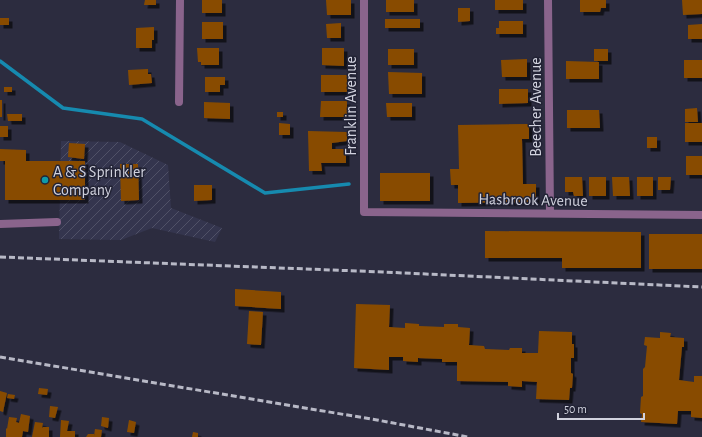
<svg xmlns="http://www.w3.org/2000/svg" width="702" height="437" viewBox="0 0 702 437" font-family="'Alegreya Sans',sans-serif">
<style>
.industrial{fill:url(#industrial-furrows)}
.lines{fill:none;stroke-linecap:round;stroke-linejoin:round}
.stream{stroke:#168aaf;stroke-width:3.5}
.building{fill:#884c05;filter:url(#shadow)}
.street{stroke:#8a648c;stroke-width:8}
.rail{stroke:#b8b9c6;stroke-width:3;stroke-dasharray:6 3;stroke-linecap:butt}
.culture-dot{fill:#0f9aa8;stroke:#222335;stroke-width:1.5}
.labels{text-anchor:middle;stroke-width:3;stroke-linejoin:round;paint-order:stroke}
.street-label{font-size:16px;fill:#d1d2de;stroke:#222335}
.poi-label{font-size:16px;fill:#d1d2de;stroke:#222335;text-anchor:start}
</style>
<defs>
<pattern id="industrial-furrows" width="10" height="10" patternUnits="userSpaceOnUse"><rect width="10" height="10" fill="#34354e"/><path d="M-1 1l2-2M0 10L10 0M9 11l2-2" fill="none" stroke="#505167"/></pattern>
<filter id="shadow"><feDropShadow dx="3.5" dy="3.5" stdDeviation="0" flood-color="#0009"/></filter>
</defs>
<rect width="100%" height="100%" fill="#2c2c3f"/>
<path class="industrial" d="M 61,141 L 120,142 L 168,165 L 171,208 L 222,228 L 215,242 L 152,228 L 121,240 L 59,239 Z"/>
<g class="lines">
<path class="stream" d="M 0,61 L 63,108 L 142,119 L 265,193 L 349,184"/>
</g>
<path class="building" d="M 145,0 L 156,0 L 156,5 L 144,5 Z
M 202,0 L 222,0 L 222,13 L 202,13 Z
M 326,0 L 351,0 L 351,15 L 327,15 Z
M 386,0 L 414,0 L 414,12 L 386,12 Z
M 495,0 L 523,0 L 523,10 L 495,10 Z
M 580,0 L 606,0 L 606,8 L 601,8 L 600,12 L 580,12 Z
M 682,0 L 702,0 L 702,14 L 683,15 Z
M 458,8 L 470,8 L 470,21 L 458,22 Z
M 0,18 L 9,18 L 9,25 L 0,25 Z
M 385,19 L 420,19 L 420,28 L 385,28 Z
M 499,21 L 523,21 L 523,34 L 496,34 L 496,28 L 499,28 Z
M 202,22 L 223,22 L 223,39 L 202,39 Z
M 341,23 L 341,38 L 327,38 L 326,24 Z
M 702,24 L 702,39 L 688,39 L 688,25 Z
M 154,27 L 154,40 L 152,40 L 152,48 L 136,48 L 136,28 Z
M 197,48 L 219,48 L 219,65 L 201,65 L 201,62 L 198,62 Z
M 322,48 L 344,48 L 344,66 L 322,65 Z
M 388,49 L 414,49 L 414,65 L 388,65 Z
M 594,49 L 608,49 L 608,61 L 594,61 Z
M 527,59 L 527,77 L 502,77 L 501,60 Z
M 684,60 L 702,60 L 702,78 L 684,78 Z
M 566,61 L 599,62 L 599,79 L 566,79 Z
M 148,69 L 148,74 L 151,74 L 152,83 L 129,85 L 128,70 Z
M 388,72 L 422,73 L 422,94 L 389,94 Z
M 321,75 L 347,75 L 347,92 L 321,92 Z
M 205,77 L 225,77 L 225,85 L 220,85 L 220,92 L 205,92 Z
M 4,87 L 12,87 L 12,92 L 4,92 Z
M 499,89 L 528,89 L 528,103 L 499,104 Z
M 0,100 L 2,100 L 2,117 L 0,117 Z
M 321,101 L 347,101 L 347,117 L 320,117 Z
M 204,102 L 230,103 L 230,119 L 204,118 Z
M 386,103 L 412,103 L 412,117 L 387,117 Z
M 697,108 L 698,122 L 685,122 L 685,109 Z
M 567,110 L 599,110 L 600,128 L 567,128 Z
M 277,112 L 283,112 L 283,117 L 277,117 Z
M 7,114 L 22,114 L 22,121 L 8,121 Z
M 279,123 L 290,124 L 290,135 L 279,135 Z
M 685,123 L 702,123 L 702,142 L 685,142 Z
M 529,124 L 529,139 L 522,139 L 523,184 L 536,184 L 536,202 L 458,203 L 458,185 L 451,185 L 450,169 L 459,169 L 458,125 Z
M 0,126 L 8,126 L 8,137 L 0,137 Z
M 308,131 L 347,132 L 347,141 L 332,143 L 332,149 L 346,149 L 346,163 L 321,163 L 322,171 L 309,171 Z
M 647,137 L 657,137 L 657,148 L 647,148 Z
M 69,143 L 85,144 L 84,159 L 68,157 Z
M 0,149 L 26,150 L 26,161 L 85,161 L 85,200 L 5,200 L 5,161 L 0,161 Z
M 686,156 L 702,156 L 702,175 L 686,175 Z
M 120,164 L 138,164 L 139,200 L 121,201 Z
M 380,173 L 430,173 L 430,201 L 380,201 Z
M 565,177 L 582,177 L 583,196 L 574,196 L 573,192 L 565,192 Z
M 589,177 L 606,177 L 606,196 L 589,196 Z
M 612,177 L 629,177 L 630,196 L 613,196 Z
M 637,177 L 653,177 L 653,196 L 637,196 Z
M 658,177 L 671,177 L 670,190 L 658,190 Z
M 194,185 L 212,185 L 212,200 L 194,201 Z
M 485,231 L 641,232 L 641,268 L 562,268 L 562,258 L 485,258 Z
M 649,234 L 702,234 L 702,269 L 649,269 Z
M 235,289 L 281,292 L 281,309 L 235,306 Z
M 356,304 L 390,305 L 389,327 L 405,328 L 405,323 L 419,324 L 419,326 L 444,327 L 444,324 L 458,324 L 458,327 L 470,328 L 469,345 L 484,346 L 485,349 L 509,350 L 510,348 L 522,348 L 522,353 L 538,353 L 539,331 L 572,332 L 572,344 L 574,344 L 574,358 L 571,358 L 571,373 L 573,374 L 572,388 L 570,388 L 569,400 L 536,399 L 537,382 L 522,381 L 522,387 L 508,386 L 508,382 L 457,381 L 457,362 L 442,362 L 442,359 L 418,358 L 418,362 L 403,361 L 403,357 L 389,357 L 389,370 L 354,368 Z
M 249,311 L 263,312 L 261,345 L 247,344 Z
M 660,332 L 671,333 L 670,337 L 684,338 L 684,347 L 682,347 L 679,380 L 694,382 L 694,376 L 702,376 L 702,418 L 691,417 L 691,411 L 678,411 L 677,424 L 641,422 L 642,414 L 640,413 L 641,397 L 643,396 L 643,369 L 645,367 L 647,346 L 644,345 L 645,337 L 660,338 Z
M 39,388 L 48,389 L 47,395 L 38,394 Z
M 0,391 L 7,393 L 3,412 L 0,411 Z
M 8,394 L 15,395 L 14,399 L 7,398 Z
M 50,406 L 58,407 L 55,418 L 49,417 Z
M 21,414 L 30,416 L 28,432 L 23,431 L 22,437 L 6,437 L 6,428 L 7,429 L 9,417 L 17,418 L 16,422 L 19,423 Z
M 102,417 L 109,418 L 108,428 L 101,426 Z
M 61,420 L 69,421 L 67,431 L 75,431 L 75,437 L 60,437 Z
M 129,420 L 136,422 L 134,433 L 127,432 Z
M 35,422 L 43,423 L 42,428 L 43,427 L 49,427 L 49,437 L 32,437 Z
M 95,429 L 102,430 L 101,437 L 86,437 L 88,434 L 94,434 L 94,436 Z
M 193,432 L 198,433 L 198,437 L 192,437 Z"/>
<g class="lines">
<path class="street" d="M 364,0 L 364,212 L 702,215
M 548,0 L 550,213
M 179,102 L 180,0
M 0,224 L 57,222"/>
<path class="rail" d="M 0,257 L 383,272 L 702,287
M 0,357 L 377,420 L 468,437"/>
</g>
<circle class="culture-dot" cx="45" cy="180" r="4"/>
<g class="labels">
<g class="street-label">
<text transform="translate(350 106) rotate(-90)" y="6">Franklin Avenue</text>
<text transform="translate(535 107) rotate(-90)" y="6">Beecher Avenue</text>
<text transform="translate(533 199) rotate(1)" y="6">Hasbrook Avenue</text>
</g>
<g class="poi-label">
<text x="53" y="177">A &amp; S Sprinkler<tspan x="53" dy="18">Company</tspan></text>
</g>
</g>
<path d="M558 413v6h86v-6" fill="none" stroke="#d1d2de" stroke-width="2"/>
<text x="564" y="413" font-size="12" fill="#d1d2de" stroke="#222335" stroke-width="3" paint-order="stroke">50 m</text>
</svg>
